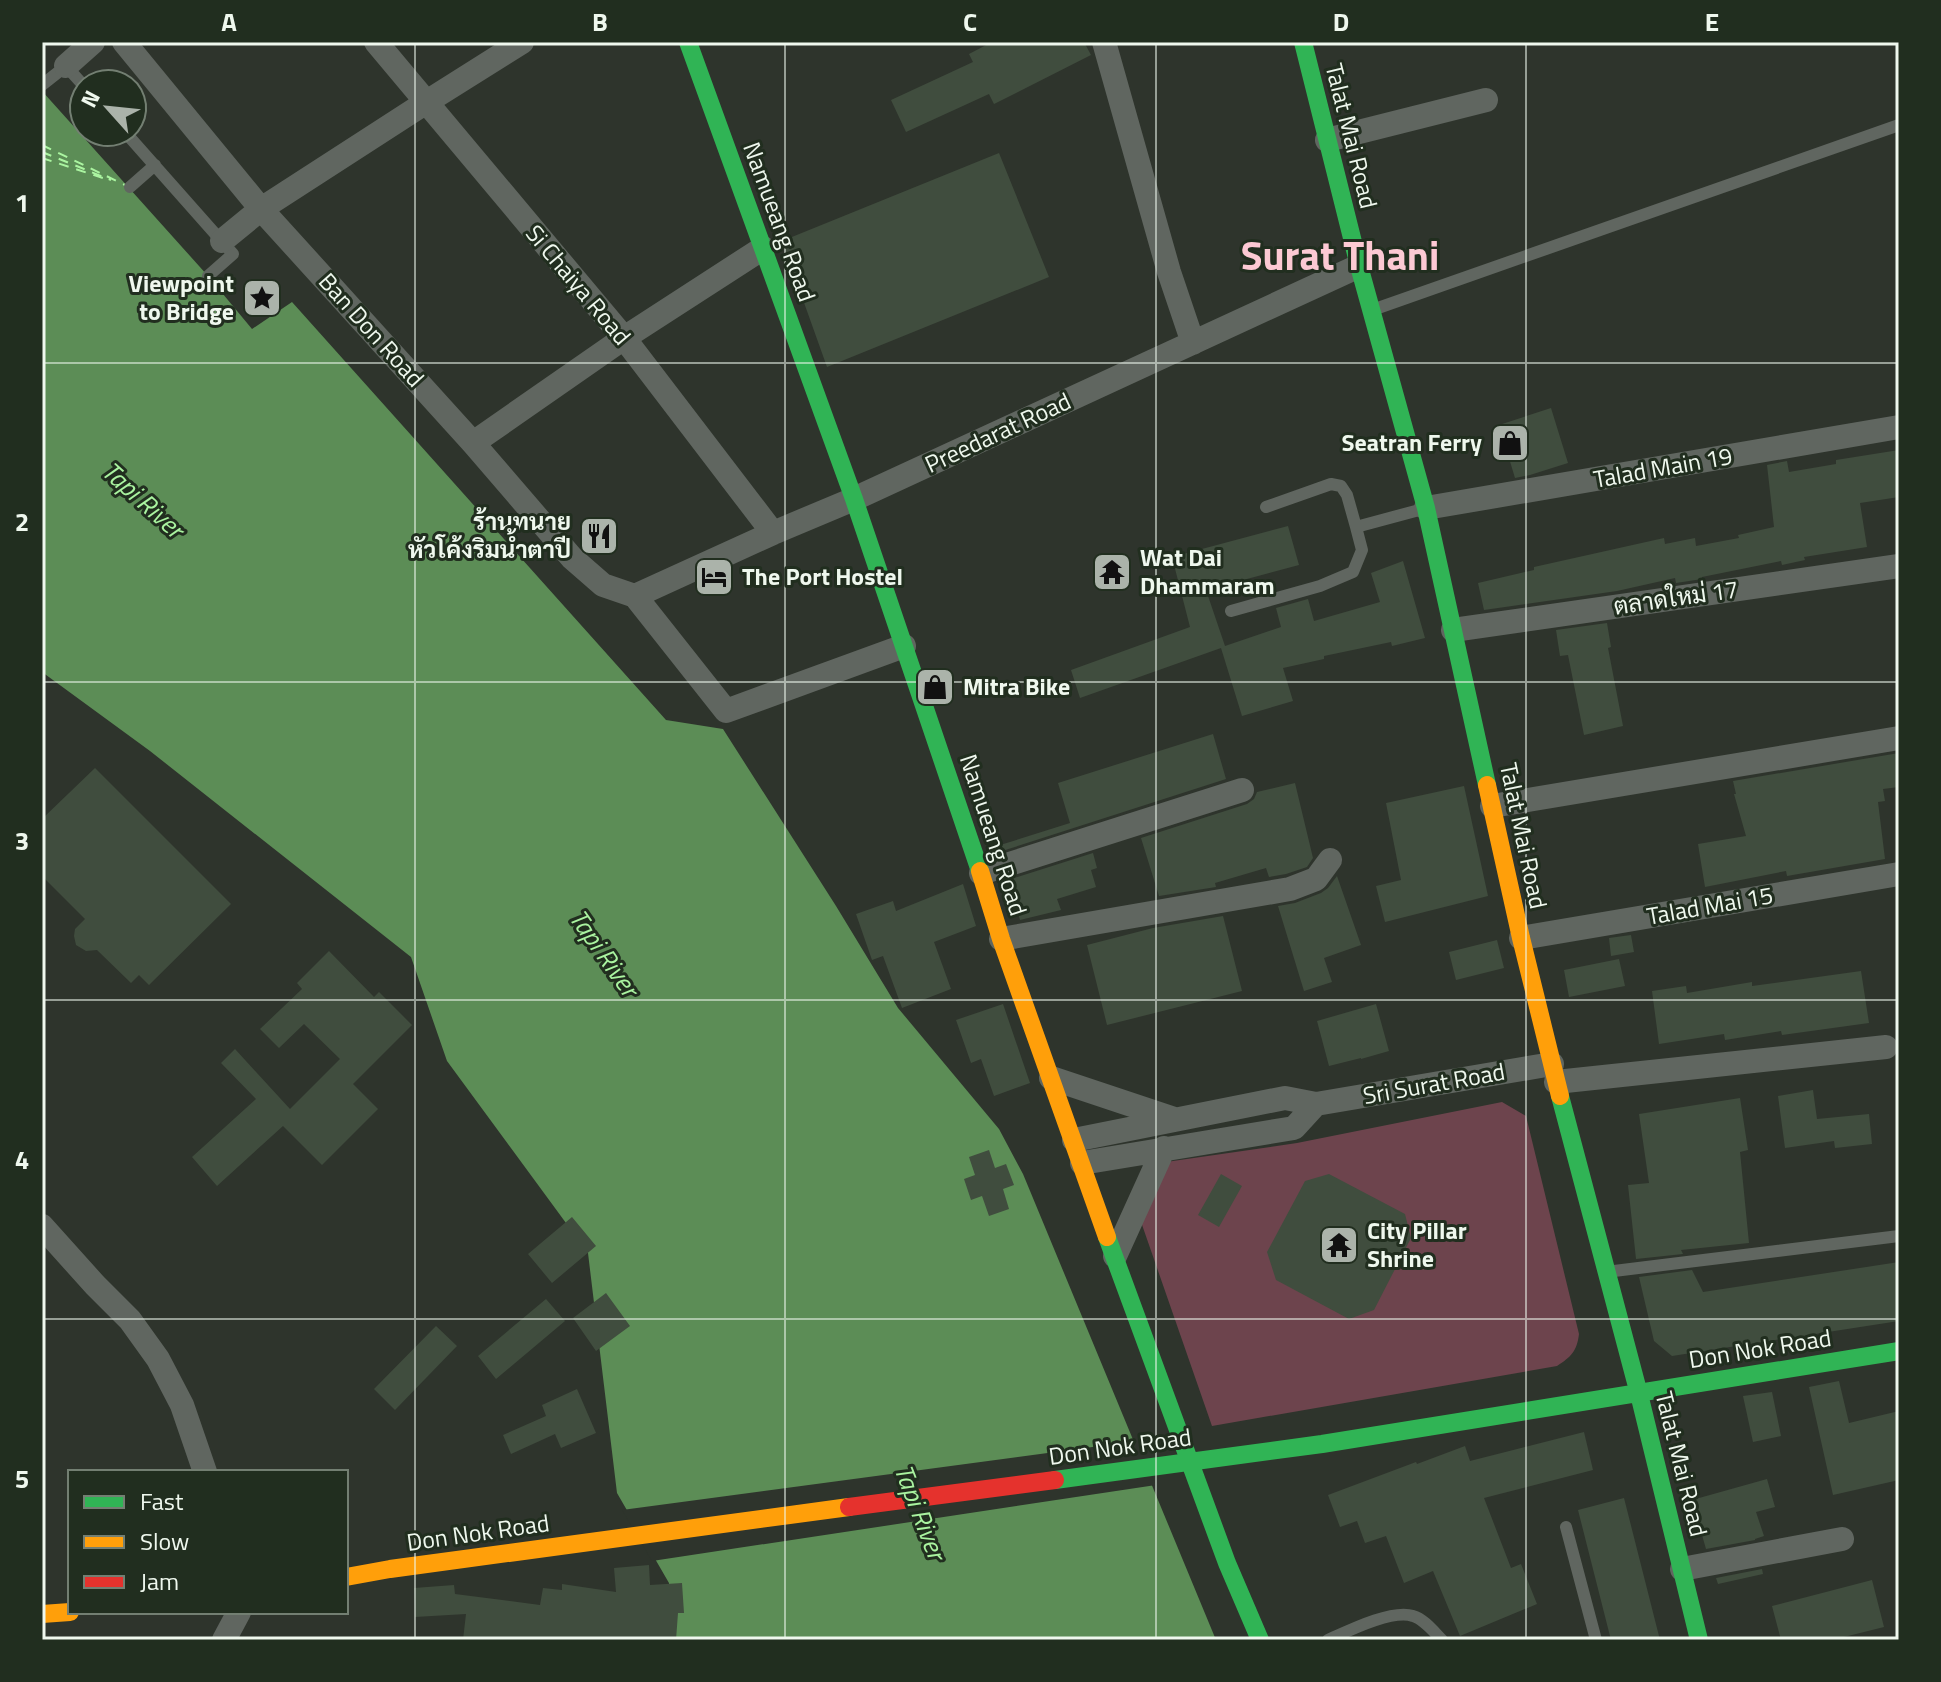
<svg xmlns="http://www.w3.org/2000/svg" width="1941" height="1682" viewBox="0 0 1941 1682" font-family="'Titillium Web',Sarabun,sans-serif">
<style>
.green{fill:#6d444d}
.water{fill:#5c8d56}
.pier{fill:#2e342c}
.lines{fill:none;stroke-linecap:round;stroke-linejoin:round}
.ferry{stroke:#aaf4a0;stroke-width:2;stroke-dasharray:10 8;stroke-linecap:butt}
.building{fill:#404d3e}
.lane{stroke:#606660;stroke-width:12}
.street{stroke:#606660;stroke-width:24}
.fast{stroke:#30b455;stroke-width:18}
.slow{stroke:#ff9f0a;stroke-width:18}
.jam{stroke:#e5322d;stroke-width:18}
.grid{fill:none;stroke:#eff8ee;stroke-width:2;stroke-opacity:0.55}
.labels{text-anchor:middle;stroke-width:6;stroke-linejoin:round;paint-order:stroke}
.street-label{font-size:24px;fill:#eff8ee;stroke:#212e1f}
.poi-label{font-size:24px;font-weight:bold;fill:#eff8ee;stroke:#212e1f;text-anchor:start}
.water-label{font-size:26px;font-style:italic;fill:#aaf4a0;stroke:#212e1f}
.town-label{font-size:40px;font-weight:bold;fill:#fcc9d3;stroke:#212e1f}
.neatline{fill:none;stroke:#eff8ee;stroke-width:3}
.grid-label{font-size:26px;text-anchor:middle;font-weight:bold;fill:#eff8ee}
</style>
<rect width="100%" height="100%" fill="#2e342c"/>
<path class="green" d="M 1502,1102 L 1526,1116 L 1579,1334 C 1577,1351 1571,1357 1557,1366 L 1212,1426 L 1140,1219 L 1166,1162 L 1297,1143 Z"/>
<path class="water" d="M 42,91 L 208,276 L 252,329 L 292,302 L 666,720 L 723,729 L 836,906 L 898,1008 L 999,1129 L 1023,1174 L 1216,1640 L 667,1640 L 669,1583 L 617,1493 L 588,1253 L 447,1061 L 411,957 L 150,751 L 42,672 Z"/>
<path class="pier" d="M 1137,1441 L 1156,1485 L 652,1561 L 622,1510 Z"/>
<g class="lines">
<path class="ferry" d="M 42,145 L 125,185
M 42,152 L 111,180
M 42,158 L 106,179"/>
</g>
<path class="building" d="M 992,42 L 1084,42 L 1091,55 L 994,104 L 989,94 L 906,132 L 891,100 L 973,62 L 969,54 Z
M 999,153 L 1049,277 L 827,367 L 782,241 Z
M 1551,408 L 1568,463 L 1530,475 L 1515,478 L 1499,425 Z
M 1899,450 L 1899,497 L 1860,503 L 1867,547 L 1804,557 L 1805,560 L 1782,565 L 1781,561 L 1702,577 L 1702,579 L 1676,583 L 1675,578 L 1617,591 L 1484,610 L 1478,583 L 1534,570 L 1534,567 L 1664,538 L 1665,544 L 1695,538 L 1696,546 L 1739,538 L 1738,535 L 1774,527 L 1767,465 L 1787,461 L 1789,472 L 1836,464 L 1836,460 Z
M 1288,526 L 1299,565 L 1206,590 L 1225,646 L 1281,627 L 1276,608 L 1308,599 L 1314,621 L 1380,602 L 1371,573 L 1403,561 L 1425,638 L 1392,646 L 1391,642 L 1324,656 L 1324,659 L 1283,668 L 1293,701 L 1242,716 L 1221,648 L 1080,698 L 1071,670 L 1190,627 L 1172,557 Z
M 1607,623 L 1611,647 L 1608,648 L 1623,726 L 1584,735 L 1568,655 L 1560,656 L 1556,630 Z
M 1213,734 L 1226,779 L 999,852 L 997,846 L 1070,823 L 1058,783 Z
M 1899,753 L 1899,787 L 1883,789 L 1885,801 L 1878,802 L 1885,859 L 1787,876 L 1786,871 L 1705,887 L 1698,844 L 1746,836 L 1734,794 L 1736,794 L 1733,781 Z
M 95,768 L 231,904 L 149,985 L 139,975 L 131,983 L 97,950 L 86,951 L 76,945 L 74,936 L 75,929 L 85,919 L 42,876 L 42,819 Z
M 1295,783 L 1313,858 L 1307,867 L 1286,874 L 1269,877 L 1266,868 L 1215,883 L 1216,887 L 1159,896 L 1141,838 L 1247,804 L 1254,799 L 1257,792 Z
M 1464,786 L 1488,896 L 1385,922 L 1376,886 L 1401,880 L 1386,803 Z
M 1093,853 L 1097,868 L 1091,870 L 1096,887 L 1057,899 L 1061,910 L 1020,920 L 1008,880 Z
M 1337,876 L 1361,945 L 1324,958 L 1332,982 L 1304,991 L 1278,906 L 1295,903 L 1321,893 L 1328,888 Z
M 963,884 L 976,926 L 934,942 L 951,989 L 902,1008 L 883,956 L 872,960 L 856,914 L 893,901 L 896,911 Z
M 1223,916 L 1242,991 L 1107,1025 L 1087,945 L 1153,928 Z
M 1631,935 L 1634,952 L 1611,956 L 1609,938 Z
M 1497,940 L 1504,968 L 1456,980 L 1449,952 Z
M 329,951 L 374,997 L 379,992 L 412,1025 L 353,1084 L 378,1109 L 322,1165 L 283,1126 L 217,1186 L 192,1157 L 256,1099 L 221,1063 L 235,1049 L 290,1109 L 340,1059 L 304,1024 L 279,1048 L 260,1029 L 302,989 L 297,983 Z
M 1619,959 L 1625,986 L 1569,997 L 1564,970 Z
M 1861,971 L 1869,1023 L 1782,1035 L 1781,1031 L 1725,1040 L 1724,1034 L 1659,1044 L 1652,991 L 1686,986 L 1687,993 L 1752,982 L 1752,986 Z
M 1003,1004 L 1030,1083 L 994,1096 L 981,1059 L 971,1063 L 956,1020 Z
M 1376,1004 L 1389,1051 L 1361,1059 L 1361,1058 L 1329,1066 L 1317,1021 Z
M 1813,1090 L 1817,1119 L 1869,1114 L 1872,1144 L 1835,1148 L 1834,1141 L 1785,1148 L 1778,1096 Z
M 1740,1098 L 1748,1150 L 1740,1152 L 1749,1243 L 1681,1250 L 1683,1254 L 1636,1259 L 1628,1185 L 1649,1183 L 1639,1114 Z
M 989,1150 L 995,1168 L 1006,1164 L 1014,1185 L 1003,1189 L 1009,1209 L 989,1216 L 982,1196 L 971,1200 L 964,1179 L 975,1175 L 969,1157 Z
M 1221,1174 L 1242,1186 L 1219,1227 L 1198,1215 Z
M 1329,1174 L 1405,1214 L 1411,1238 L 1374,1310 L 1349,1319 L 1276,1280 L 1267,1252 L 1305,1181 Z
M 572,1217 L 596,1246 L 552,1283 L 528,1254 Z
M 1899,1262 L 1899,1321 L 1672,1356 L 1654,1341 L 1639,1277 L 1692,1270 L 1703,1292 Z
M 606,1293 L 630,1326 L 596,1351 L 573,1318 Z
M 546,1299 L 565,1321 L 496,1379 L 478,1356 Z
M 436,1326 L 457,1346 L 395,1410 L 374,1389 Z
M 1839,1381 L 1849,1423 L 1899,1411 L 1899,1480 L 1833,1495 L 1809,1387 Z
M 577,1389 L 596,1433 L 561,1448 L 555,1434 L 511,1454 L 503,1435 L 546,1416 L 542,1405 Z
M 1772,1392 L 1781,1436 L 1753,1442 L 1743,1396 Z
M 1584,1432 L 1593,1470 L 1484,1498 L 1511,1568 L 1521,1564 L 1537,1604 L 1460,1636 L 1433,1571 L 1404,1583 L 1386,1536 L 1365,1543 L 1357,1521 L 1340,1527 L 1328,1495 L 1416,1462 L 1417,1464 L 1465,1446 L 1470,1461 Z
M 1767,1479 L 1775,1507 L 1756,1512 L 1764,1536 L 1755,1539 L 1755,1540 L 1706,1549 L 1692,1500 Z
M 1624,1498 L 1660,1640 L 1611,1640 L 1578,1510 Z
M 649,1565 L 650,1585 L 682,1583 L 684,1613 L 678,1613 L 676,1640 L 463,1640 L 466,1614 L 415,1617 L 414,1588 L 454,1585 L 455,1594 L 540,1605 L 543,1588 L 562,1590 L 562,1584 L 616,1592 L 614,1568 Z
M 1762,1569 L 1763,1574 L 1718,1584 L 1716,1578 Z
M 1872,1580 L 1884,1627 L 1832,1640 L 1781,1640 L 1772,1606 Z"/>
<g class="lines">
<path class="lane" d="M 42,85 L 66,66 L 84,86
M 125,132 L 233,254 L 208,276
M 130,187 L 155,165
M 1378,308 L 1899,125
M 1266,507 L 1331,484 L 1341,486 L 1347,495 L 1356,527
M 1231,611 L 1320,586 L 1353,572 L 1362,550 L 1356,527 L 1423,509
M 1614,1271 L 1899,1236
M 1566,1527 L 1596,1640
M 1328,1640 C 1348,1631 1392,1609 1413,1616 C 1424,1619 1434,1632 1442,1640"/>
<path class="street" d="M 124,42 L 261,209 L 473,443 L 572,558 L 603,585 L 635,596
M 376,42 L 624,338 L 773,533
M 1104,42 L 1169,272 L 1193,343
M 66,66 L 93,42
M 1327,140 L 1486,100
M 222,241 L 261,209 L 425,103 L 522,42
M 473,443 L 624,338 L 763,248
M 1426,508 L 1899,427
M 635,596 L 773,533 L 854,499 L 1359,266
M 635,596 L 726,711 L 904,646
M 1453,630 L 1899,566
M 1492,806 L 1899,738
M 981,873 L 1242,790
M 1521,938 L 1899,874
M 1001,939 L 1290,889 L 1316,879 L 1330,860
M 1051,1078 L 1174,1119
M 1556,1082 L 1886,1047
M 1074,1140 L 1285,1098 L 1316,1104 L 1552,1064
M 1082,1163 L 1294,1128 L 1316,1104
M 42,1226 L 95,1285 L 130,1320 L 158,1359 L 182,1405 L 205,1472
M 1115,1256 L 1164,1148
M 1682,1569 L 1842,1539
M 224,1640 L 239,1612"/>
<path class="fast" d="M 688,42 L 854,499 L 980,871
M 1303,42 L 1359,266 L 1426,508 L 1487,785
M 1560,1096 L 1639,1394 L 1699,1640
M 1107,1237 L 1227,1563 L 1260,1640
M 1055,1480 L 1322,1444 L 1899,1351"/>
<path class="slow" d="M 1487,785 L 1521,938 L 1560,1096
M 980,871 L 1001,939 L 1107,1237
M 346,1577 L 390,1569 L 849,1507
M 42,1614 L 70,1612"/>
<path class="jam" d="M 849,1507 L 1055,1480"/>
</g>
<path class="grid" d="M 415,42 L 415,1640M 785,42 L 785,1640M 1156,42 L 1156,1640M 1526,42 L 1526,1640M 42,363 L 1899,363M 42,682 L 1899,682M 42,1000 L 1899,1000M 42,1319 L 1899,1319"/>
<defs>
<g id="sight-square" transform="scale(2)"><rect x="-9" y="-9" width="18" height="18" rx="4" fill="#abb3aa" stroke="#212e1f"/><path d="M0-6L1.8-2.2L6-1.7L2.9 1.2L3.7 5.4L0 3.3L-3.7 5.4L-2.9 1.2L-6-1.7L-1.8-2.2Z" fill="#111"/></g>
<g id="shop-square" transform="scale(2)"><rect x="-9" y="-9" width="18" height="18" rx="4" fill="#abb3aa" stroke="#212e1f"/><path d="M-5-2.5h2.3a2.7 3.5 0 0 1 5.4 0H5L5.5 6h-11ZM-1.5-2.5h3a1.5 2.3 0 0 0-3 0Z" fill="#111"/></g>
<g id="restaurant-square" transform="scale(2)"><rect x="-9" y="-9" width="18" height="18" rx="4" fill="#abb3aa" stroke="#212e1f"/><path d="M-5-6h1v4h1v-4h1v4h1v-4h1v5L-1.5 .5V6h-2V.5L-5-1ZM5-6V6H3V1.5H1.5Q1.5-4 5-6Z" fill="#111"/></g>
<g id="temple-square" transform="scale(2)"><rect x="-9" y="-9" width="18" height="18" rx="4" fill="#abb3aa" stroke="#212e1f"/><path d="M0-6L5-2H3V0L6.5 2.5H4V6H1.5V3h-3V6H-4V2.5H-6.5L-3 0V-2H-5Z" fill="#111"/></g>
<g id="hotel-square" transform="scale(2)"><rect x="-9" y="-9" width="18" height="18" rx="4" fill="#abb3aa" stroke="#212e1f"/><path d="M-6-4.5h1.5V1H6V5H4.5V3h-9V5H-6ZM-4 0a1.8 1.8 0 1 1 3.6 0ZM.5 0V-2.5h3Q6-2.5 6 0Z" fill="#111"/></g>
</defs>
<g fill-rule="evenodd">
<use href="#sight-square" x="262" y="298"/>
<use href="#shop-square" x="1510" y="443"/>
<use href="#restaurant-square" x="599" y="536"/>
<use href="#temple-square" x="1112" y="572"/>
<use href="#hotel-square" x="714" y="577"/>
<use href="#shop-square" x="935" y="687"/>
<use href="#temple-square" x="1339" y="1245"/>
</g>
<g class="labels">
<g class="street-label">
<text transform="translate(1351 136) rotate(76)" y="8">Talat Mai Road</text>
<text transform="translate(779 222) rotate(70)" y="8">Namueang Road</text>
<text transform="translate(578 285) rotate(50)" y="8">Si Chaiya Road</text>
<text transform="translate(371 330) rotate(48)" y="8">Ban Don Road</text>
<text transform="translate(998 433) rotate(-25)" y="8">Preedarat Road</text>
<text transform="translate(1663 468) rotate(-10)" y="8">Talad Main 19</text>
<text transform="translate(1676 598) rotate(-8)" y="8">ตลาดใหม่ 17</text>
<text transform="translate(993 835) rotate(72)" y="8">Namueang Road</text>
<text transform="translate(1523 836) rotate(78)" y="8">Talat Mai Road</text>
<text transform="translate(1710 906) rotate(-10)" y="8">Talad Mai 15</text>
<text transform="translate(1434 1084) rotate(-10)" y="8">Sri Surat Road</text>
<text transform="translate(1760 1349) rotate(-9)" y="8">Don Nok Road</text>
<text transform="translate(1120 1447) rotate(-8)" y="8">Don Nok Road</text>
<text transform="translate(1681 1464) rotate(76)" y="8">Talat Mai Road</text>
<text transform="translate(478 1533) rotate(-8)" y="8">Don Nok Road</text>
</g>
<g class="poi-label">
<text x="234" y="292" text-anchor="end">Viewpoint<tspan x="234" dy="28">to Bridge</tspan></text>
<text x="1482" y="451" text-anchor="end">Seatran Ferry</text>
<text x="571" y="530" text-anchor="end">ร้านทนาย<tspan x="571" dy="28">หัวโค้งริมน้ำตาปี</tspan></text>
<text x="1140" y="566">Wat Dai<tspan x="1140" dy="28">Dhammaram</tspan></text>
<text x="742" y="585">The Port Hostel</text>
<text x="963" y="695">Mitra Bike</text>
<text x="1367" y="1239">City Pillar<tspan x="1367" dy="28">Shrine</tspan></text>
</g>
<g class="water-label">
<text transform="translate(143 500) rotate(42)" y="9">Tapi River</text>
<text transform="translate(604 953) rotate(55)" y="9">Tapi River</text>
<text transform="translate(920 1512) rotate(69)" y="9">Tapi River</text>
</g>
<g class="town-label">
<text x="1340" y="270">Surat Thani</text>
</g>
</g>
<rect width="1941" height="1682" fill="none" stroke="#212e1f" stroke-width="88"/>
<rect x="68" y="1470" width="280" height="144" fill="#212e1f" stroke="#737f72" stroke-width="2"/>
<rect x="84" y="1496" width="40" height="12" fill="#30b455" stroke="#737f72" stroke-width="2"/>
<text x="140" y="1510" font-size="24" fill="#eff8ee">Fast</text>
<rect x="84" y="1536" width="40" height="12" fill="#ff9f0a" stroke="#737f72" stroke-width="2"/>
<text x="140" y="1550" font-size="24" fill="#eff8ee">Slow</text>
<rect x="84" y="1576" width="40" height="12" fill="#e5322d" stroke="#737f72" stroke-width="2"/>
<text x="140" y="1590" font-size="24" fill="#eff8ee">Jam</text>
<g transform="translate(108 108) rotate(297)"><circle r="38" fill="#212e1f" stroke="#737f72" stroke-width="2"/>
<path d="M0-6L14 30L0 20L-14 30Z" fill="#abb3aa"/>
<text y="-12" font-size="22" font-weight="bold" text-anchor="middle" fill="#eff8ee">N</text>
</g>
<rect x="44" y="44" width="1853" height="1594" class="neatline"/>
<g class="grid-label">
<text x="229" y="31">A</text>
<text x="600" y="31">B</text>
<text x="970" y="31">C</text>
<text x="1341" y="31">D</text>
<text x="1712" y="31">E</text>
<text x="22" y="212">1</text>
<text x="22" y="531">2</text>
<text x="22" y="850">3</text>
<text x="22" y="1169">4</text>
<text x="22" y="1488">5</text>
</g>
</svg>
